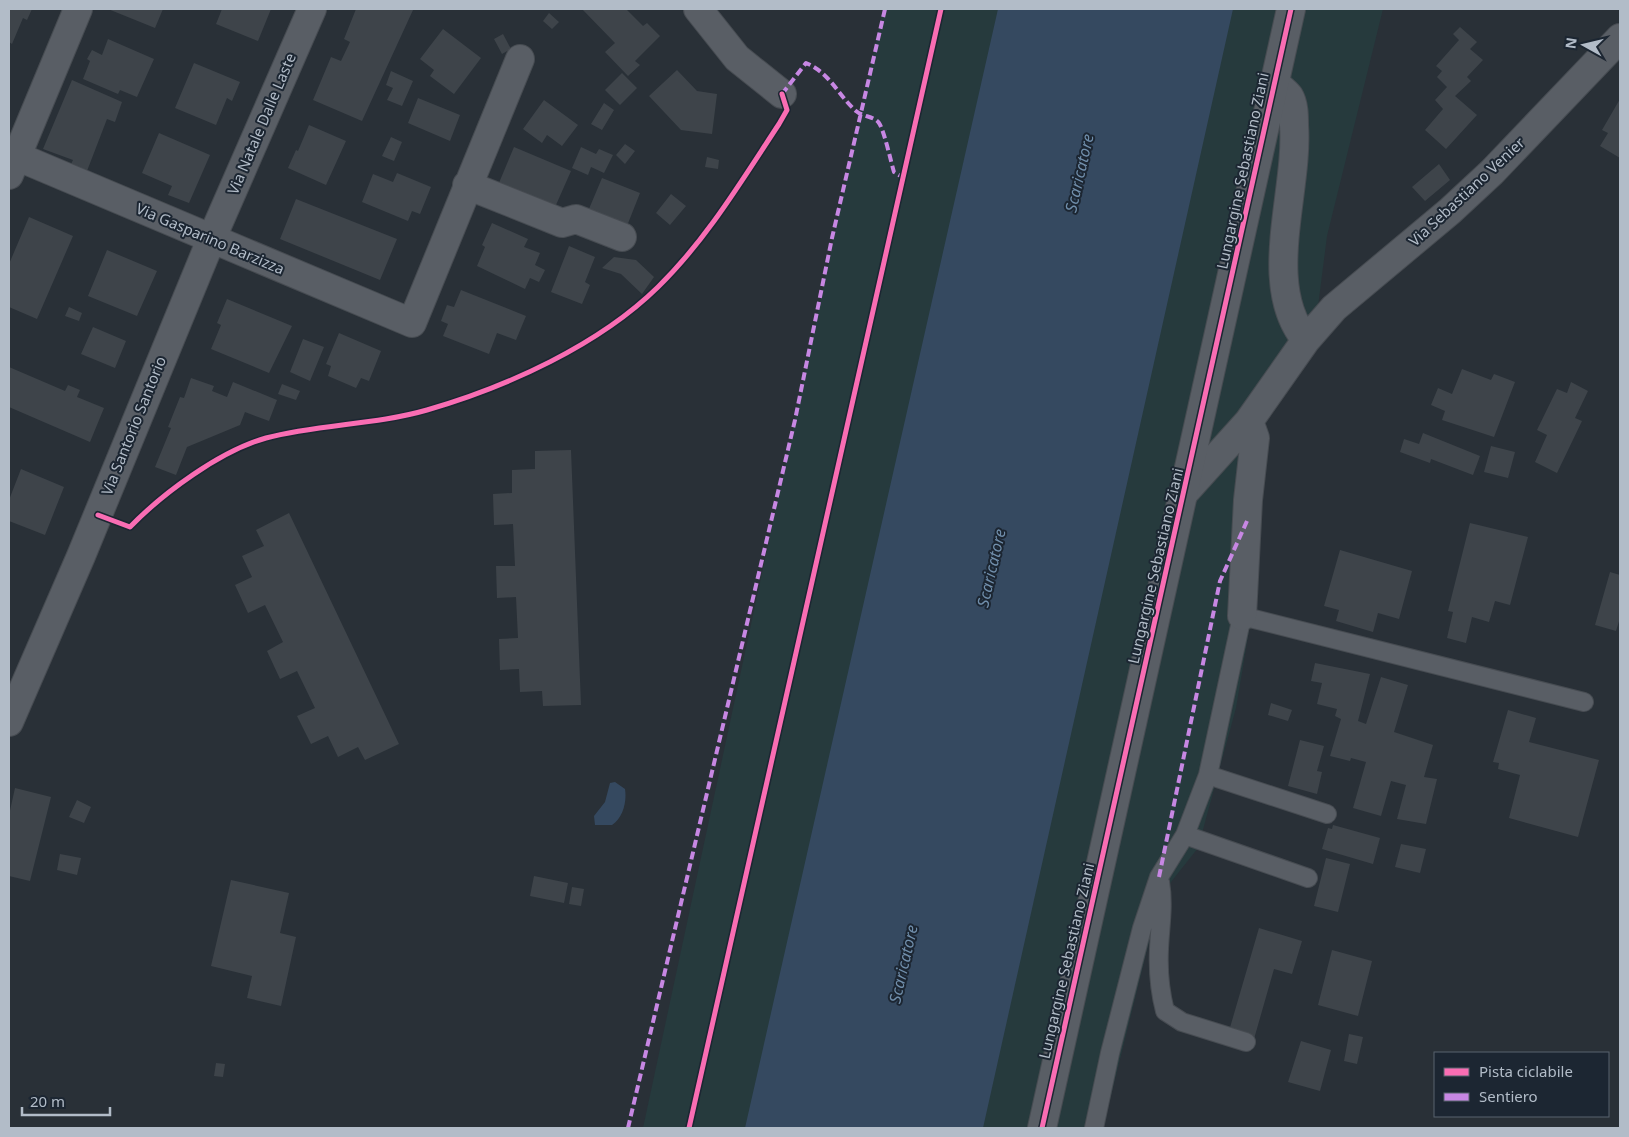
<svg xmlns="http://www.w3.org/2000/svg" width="1629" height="1137" viewBox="0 0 1629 1137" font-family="'Noto Sans',sans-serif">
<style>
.green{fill:#263a3d}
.water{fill:#354960}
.building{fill:#3e444a}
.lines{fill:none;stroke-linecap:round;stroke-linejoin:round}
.service-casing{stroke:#474c52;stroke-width:20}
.minor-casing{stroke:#474c52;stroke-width:30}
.tertiary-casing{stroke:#474c52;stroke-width:30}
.service{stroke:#595e65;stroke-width:18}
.minor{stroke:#595e65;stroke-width:28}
.tertiary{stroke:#595e65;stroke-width:28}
.quiet{stroke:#c787e3;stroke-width:4;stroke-dasharray:8 4;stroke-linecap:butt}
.cycleway-casing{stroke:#1c2632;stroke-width:8}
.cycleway{stroke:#f96db3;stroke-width:5}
.labels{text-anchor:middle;stroke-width:4;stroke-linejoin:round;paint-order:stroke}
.street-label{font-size:15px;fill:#b2bcc8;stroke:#1c2632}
.water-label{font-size:16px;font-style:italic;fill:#718fac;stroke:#1c2632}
</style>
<rect width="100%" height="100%" fill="#293037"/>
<path class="green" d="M 883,9 L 1383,9 L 1327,236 L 1313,346 L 1263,417 L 1252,613 L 1236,708 L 1198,848 L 1171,882 L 1157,910 L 1103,1128 L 643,1128 Z"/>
<path class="water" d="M 998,9 L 1233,9 L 983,1128 L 745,1128 Z
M 615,782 L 625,789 C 627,802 623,818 612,825 L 595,825 L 594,816 L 605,802 L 610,783 Z"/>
<path class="building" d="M 9,9 L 32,9 L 27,20 L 23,18 L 12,44 L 9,42 Z
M 108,9 L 163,9 L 155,28 Z
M 222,9 L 271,9 L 258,41 L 216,24 Z
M 356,9 L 413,10 L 362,121 L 313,100 L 331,57 L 341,61 L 350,42 L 344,39 Z
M 582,9 L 626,9 L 643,26 L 647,23 L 660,36 L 635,61 L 640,65 L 628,76 L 605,52 L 615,43 Z
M 549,13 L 559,22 L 552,29 L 543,21 Z
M 1460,27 L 1477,42 L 1470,49 L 1483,60 L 1467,77 L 1471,81 L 1455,96 L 1477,115 L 1446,149 L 1425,130 L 1443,109 L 1435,100 L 1447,87 L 1437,77 L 1442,71 L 1436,66 L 1459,40 L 1453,34 Z
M 443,29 L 481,58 L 454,94 L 430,76 L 434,70 L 420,59 Z
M 503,34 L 511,49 L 502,54 L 494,39 Z
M 108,39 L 154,59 L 137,97 L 120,90 L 118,94 L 83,79 L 90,61 L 87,59 L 92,50 L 102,55 Z
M 194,63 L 240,82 L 232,101 L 227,98 L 216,125 L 175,108 Z
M 677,70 L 697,91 L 717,94 L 712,134 L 681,130 L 649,96 Z
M 391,71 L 413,81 L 402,106 L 387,100 L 393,88 L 386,85 Z
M 622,73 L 637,88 L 620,105 L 605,90 Z
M 72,80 L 122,102 L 115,122 L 107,119 L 87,171 L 71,164 L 73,160 L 43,149 Z
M 418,98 L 460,115 L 450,141 L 408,123 Z
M 1620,99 L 1620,158 L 1600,146 L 1608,133 L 1602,130 Z
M 544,100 L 578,125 L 562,146 L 547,135 L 542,143 L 523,129 Z
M 604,103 L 614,110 L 602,130 L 591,124 Z
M 309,125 L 346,141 L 326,185 L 288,168 L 296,150 L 298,151 Z
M 159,133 L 210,155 L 189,203 L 168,195 L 172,186 L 142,173 Z
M 391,137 L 402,142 L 394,161 L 382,156 Z
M 625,144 L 635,151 L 625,164 L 616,155 Z
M 514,147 L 571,171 L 552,214 L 496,190 Z
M 581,147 L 596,154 L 599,149 L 613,155 L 604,173 L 591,167 L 588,175 L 572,168 Z
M 707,157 L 719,160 L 718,169 L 705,167 Z
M 1439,164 L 1450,180 L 1425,201 L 1412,187 Z
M 397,173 L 431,187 L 420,214 L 412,211 L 408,221 L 362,202 L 373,174 L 393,182 Z
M 602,178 L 640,193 L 625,231 L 586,216 Z
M 671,194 L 686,206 L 670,225 L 656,213 Z
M 296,199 L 397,239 L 380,280 L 280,239 Z
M 29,217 L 73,236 L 37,319 L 9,307 L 9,264 Z
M 492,223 L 528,239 L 524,247 L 540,253 L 535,265 L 545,270 L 539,282 L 530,278 L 525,289 L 477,266 L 485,247 L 482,245 Z
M 569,246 L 595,257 L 585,282 L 590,285 L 582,304 L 551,292 Z
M 107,250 L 157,271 L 137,316 L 88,296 Z
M 614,257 L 636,260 L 654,277 L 642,294 L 621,274 L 602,268 Z
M 461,290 L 526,316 L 516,340 L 497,333 L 489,354 L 443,336 L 448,324 L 441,321 L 447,305 L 454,307 Z
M 227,299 L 292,326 L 269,373 L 211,349 L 221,325 L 217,323 Z
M 69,307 L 82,313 L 79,321 L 65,316 Z
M 93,327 L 126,341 L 115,368 L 81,354 Z
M 339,333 L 381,351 L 369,381 L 361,378 L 356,388 L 328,376 L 331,366 L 326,364 Z
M 303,339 L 324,347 L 310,381 L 290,372 Z
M 9,367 L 65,391 L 68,385 L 80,390 L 77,397 L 104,408 L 90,442 L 9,407 Z
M 1462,369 L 1491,380 L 1494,374 L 1515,382 L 1494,437 L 1442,420 L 1445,411 L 1431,405 L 1438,388 L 1452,394 Z
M 191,378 L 214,386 L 212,391 L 227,397 L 233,382 L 277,400 L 269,421 L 245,412 L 240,425 L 187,447 L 176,475 L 155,467 L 171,428 L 168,427 L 180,397 L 184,398 Z
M 1571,382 L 1588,391 L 1575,418 L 1582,421 L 1557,473 L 1535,462 L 1547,435 L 1537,430 L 1557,389 L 1567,393 Z
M 282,384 L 300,391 L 296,400 L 278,394 Z
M 1423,433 L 1480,456 L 1473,475 L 1431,459 L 1430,463 L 1400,452 L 1404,439 L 1419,444 Z
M 1491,446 L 1515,452 L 1508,478 L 1484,472 Z
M 571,450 L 581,705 L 543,706 L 542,691 L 520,692 L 519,669 L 500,670 L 499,639 L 518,638 L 516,597 L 497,598 L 496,566 L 515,566 L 513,524 L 494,525 L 493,494 L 512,493 L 512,470 L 535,469 L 535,451 Z
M 21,469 L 64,487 L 45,535 L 9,521 L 9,500 Z
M 289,513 L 399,744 L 365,760 L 358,747 L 338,757 L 328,736 L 311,744 L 297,716 L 315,708 L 297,671 L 280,679 L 267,651 L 283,642 L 265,605 L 248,613 L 235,585 L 252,577 L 242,556 L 264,546 L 256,530 Z
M 1470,523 L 1528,537 L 1510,605 L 1495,601 L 1489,622 L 1472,617 L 1466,643 L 1447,638 L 1453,612 L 1448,611 Z
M 1340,550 L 1412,571 L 1399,619 L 1378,613 L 1373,632 L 1336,621 L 1339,610 L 1324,606 Z
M 1610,572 L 1620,575 L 1620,618 L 1616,631 L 1595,625 Z
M 1315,663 L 1370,674 L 1358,721 L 1366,724 L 1381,677 L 1408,685 L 1394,732 L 1433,745 L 1424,777 L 1437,779 L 1426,824 L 1397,819 L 1406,785 L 1391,781 L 1381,816 L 1353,808 L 1366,762 L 1351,758 L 1350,761 L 1330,756 L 1341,719 L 1335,716 L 1337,709 L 1317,704 L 1322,683 L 1311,681 Z
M 1271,703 L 1292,710 L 1288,721 L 1268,715 Z
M 1508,710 L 1536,718 L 1529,742 L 1599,760 L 1578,837 L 1509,818 L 1520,775 L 1498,769 L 1499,763 L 1493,762 Z
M 1300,740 L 1324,746 L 1317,771 L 1322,772 L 1317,794 L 1288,786 Z
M 15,788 L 51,797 L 30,881 L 9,876 L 9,815 Z
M 77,800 L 91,807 L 84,823 L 69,817 Z
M 1333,825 L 1380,838 L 1373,864 L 1322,849 L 1328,828 L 1332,829 Z
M 1401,844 L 1426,849 L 1420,873 L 1395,867 Z
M 60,854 L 81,858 L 77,875 L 57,870 Z
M 1326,858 L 1350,864 L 1338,912 L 1314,906 Z
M 534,876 L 568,883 L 564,903 L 530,896 Z
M 231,880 L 289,893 L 280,933 L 296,937 L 281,1006 L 247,998 L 252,976 L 211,966 Z
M 572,887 L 584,889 L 581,906 L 569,904 Z
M 1259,928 L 1302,941 L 1292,974 L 1274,969 L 1254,1039 L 1229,1031 Z
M 1332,950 L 1372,961 L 1358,1016 L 1318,1005 Z
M 1349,1034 L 1363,1037 L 1357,1064 L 1344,1061 Z
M 1301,1041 L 1331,1050 L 1320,1091 L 1288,1082 Z
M 216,1063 L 225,1064 L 223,1077 L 214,1076 Z"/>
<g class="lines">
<g class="service-casing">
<path id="service" d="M 1208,775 L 1327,814
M 1185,835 L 1308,878
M 1160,882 C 1164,905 1160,926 1159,949 C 1158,970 1160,992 1165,1011 L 1182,1022 L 1246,1042
M 1094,1128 L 1110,1053 L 1142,928 L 1159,877 L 1185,835 L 1208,775 L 1242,616 L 1584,702"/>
</g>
<g class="minor-casing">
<path id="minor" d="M 698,9 L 737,58 L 782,94
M 1275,83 C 1279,87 1285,91 1289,96 C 1294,104 1294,116 1294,125 C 1299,191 1260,285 1306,340
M 9,153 L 412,323 L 520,59
M 9,175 L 78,9
M 467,185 L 562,223 L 576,219 L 622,237
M 1185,492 L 1249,421 L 1306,340 L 1334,308 L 1450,211 L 1492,172 L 1620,38
M 1242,616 L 1248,500 L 1255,438 L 1249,421
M 9,722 L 81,556 L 211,240 L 312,9"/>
</g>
<g class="tertiary-casing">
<path id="tertiary" d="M 1042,1128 L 1291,9"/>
</g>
<use href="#service" class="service"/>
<use href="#minor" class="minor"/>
<use href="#tertiary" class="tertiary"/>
<path class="quiet" d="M 782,94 L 806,63 C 830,73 838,95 856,111 C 863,117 874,116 879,123 C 884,130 891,162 894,172 L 904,178
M 1159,877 L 1220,581 L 1247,521
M 628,1128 L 795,420 L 832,238 L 885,9"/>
<g class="cycleway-casing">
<path id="cycleway" d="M 98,515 L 130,527 C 163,493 220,451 266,438 C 319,424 375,425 427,410 C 507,387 599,345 658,287 C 707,239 742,180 779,124 L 787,110 L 782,94
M 689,1128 L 941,9
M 1042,1128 L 1291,9"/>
</g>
<use href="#cycleway" class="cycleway"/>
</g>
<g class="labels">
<g class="street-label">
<text transform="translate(262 124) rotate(-67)" y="5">Via Natale Dalle Laste</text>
<text transform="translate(1243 171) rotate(-78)" y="5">Lungargine Sebastiano Ziani</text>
<text transform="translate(1467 192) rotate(-43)" y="5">Via Sebastiano Venier</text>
<text transform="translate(210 239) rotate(23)" y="5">Via Gasparino Barzizza</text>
<text transform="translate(134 426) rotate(-68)" y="5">Via Santorio Santorio</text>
<text transform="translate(1156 566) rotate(-77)" y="5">Lungargine Sebastiano Ziani</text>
<text transform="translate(1067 961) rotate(-77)" y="5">Lungargine Sebastiano Ziani</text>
</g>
<g class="water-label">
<text transform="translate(1079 173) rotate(-77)" y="6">Scaricatore</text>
<text transform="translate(991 568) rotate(-77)" y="6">Scaricatore</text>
<text transform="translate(903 964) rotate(-77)" y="6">Scaricatore</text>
</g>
</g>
<rect width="1629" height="1137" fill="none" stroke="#b2bcc8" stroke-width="20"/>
<rect x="1434" y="1052" width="175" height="65" fill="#1c2632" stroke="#58626e"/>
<rect x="1444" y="1068" width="25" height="8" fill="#f96db3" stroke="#58626e"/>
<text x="1479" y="1077" font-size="15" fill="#b2bcc8">Pista ciclabile</text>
<rect x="1444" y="1093" width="25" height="8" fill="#c787e3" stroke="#58626e"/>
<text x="1479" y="1102" font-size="15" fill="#b2bcc8">Sentiero</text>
<g transform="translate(1584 45) rotate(278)" stroke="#1c2632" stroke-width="4" paint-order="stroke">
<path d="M0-4L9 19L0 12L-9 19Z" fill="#b2bcc8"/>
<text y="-8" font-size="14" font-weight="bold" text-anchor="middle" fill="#b2bcc8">N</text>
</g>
<path d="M22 1107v8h88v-8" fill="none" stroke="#b2bcc8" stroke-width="2.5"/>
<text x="30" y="1107" font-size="15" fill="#b2bcc8" stroke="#1c2632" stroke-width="4" paint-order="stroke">20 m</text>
</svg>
